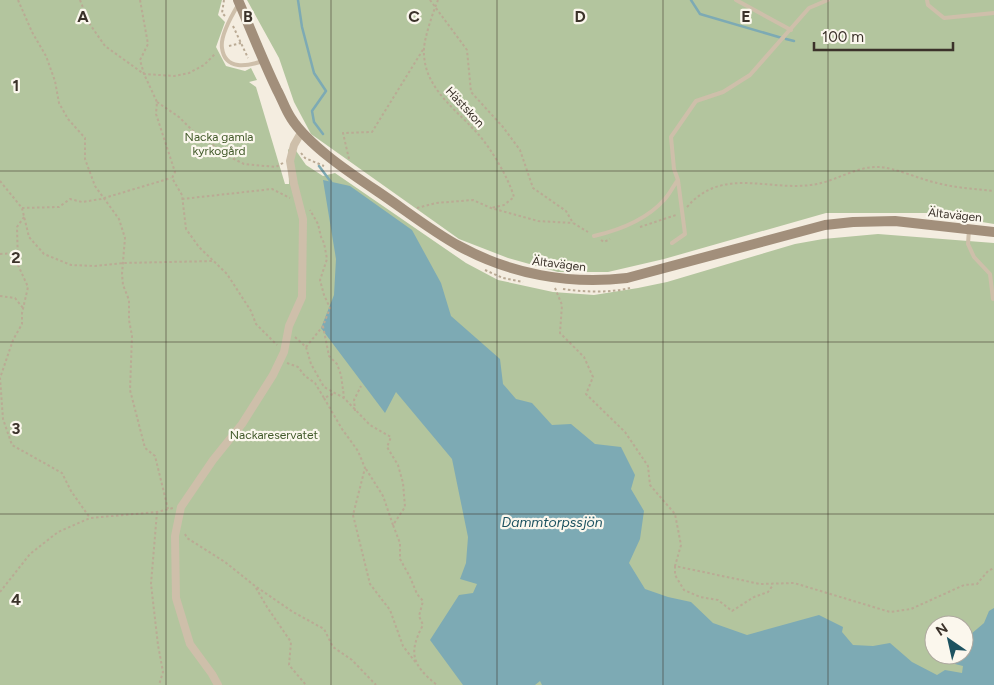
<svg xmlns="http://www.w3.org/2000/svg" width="994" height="685" viewBox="0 0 994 685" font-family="Figtree,sans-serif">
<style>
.green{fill:#b3c59e;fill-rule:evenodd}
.water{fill:#7daab4}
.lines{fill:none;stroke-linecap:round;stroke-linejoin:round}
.stream{stroke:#7daab4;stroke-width:2.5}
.path{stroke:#baaa94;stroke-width:2;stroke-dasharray:2.5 2.5;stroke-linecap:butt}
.lane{stroke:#cebfaa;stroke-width:4}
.street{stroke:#cebfaa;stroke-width:8}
.secondary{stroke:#a28f7b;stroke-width:10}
.grid{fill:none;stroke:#3b322a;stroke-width:1;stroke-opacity:0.55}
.labels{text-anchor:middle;stroke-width:4.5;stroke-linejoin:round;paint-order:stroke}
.street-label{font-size:12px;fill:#3b322a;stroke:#fbf7ed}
.park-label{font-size:12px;fill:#435b2c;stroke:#fbf7ed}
.water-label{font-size:14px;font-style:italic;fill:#1c5260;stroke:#fbf7ed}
.grid-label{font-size:16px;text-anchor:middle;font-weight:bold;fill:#3b322a;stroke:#fbf7ed;stroke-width:4.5;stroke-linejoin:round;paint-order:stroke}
</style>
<rect width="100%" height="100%" fill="#f4ede0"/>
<path class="green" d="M 0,0 L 222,0 L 218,15 L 225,22 L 216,47 L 226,66 L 245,71 L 251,68 L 257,80 L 249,82 L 256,87 L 285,184 L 289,184 L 288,150 L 292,145 L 306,165 L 323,176 L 335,173 L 466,263 L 498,280 L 553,292 L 594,295 L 638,288 L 667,282 L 795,244 L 823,239 L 878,234 L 994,243 L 994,685 L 0,685 ZM 934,625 L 964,625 L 964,655 L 934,655 Z
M 247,0 L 994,0 L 994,224 L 929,213 L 826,213 L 664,259 L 608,272 L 558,272 L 508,258 L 459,239 L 311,134 L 294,102 L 279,58 Z"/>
<path class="water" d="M 323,180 L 350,186 L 412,230 L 441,283 L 451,316 L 500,359 L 503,384 L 516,399 L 532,403 L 552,425 L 571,424 L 595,444 L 621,447 L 635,475 L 631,489 L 644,511 L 640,539 L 629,563 L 645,589 L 668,597 L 691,602 L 713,623 L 747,635 L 819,615 L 843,627 L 842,632 L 853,645 L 873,646 L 890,643 L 912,662 L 937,675 L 945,670 L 962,673 L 963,666 L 951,663 L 952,655 L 964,655 L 964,640 L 984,623 L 989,611 L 994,608 L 994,685 L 542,685 L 540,681 L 535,685 L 463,685 L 430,640 L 459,595 L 473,593 L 477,584 L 460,579 L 466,563 L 468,537 L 452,459 L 396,392 L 385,413 L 321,328 L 334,295 L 336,259 Z"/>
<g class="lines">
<path class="stream" d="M 298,0 L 302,27 L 314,73 L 326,91 L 312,111 L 314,122 L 323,134
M 691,0 L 700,14 L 782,38
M 786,39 L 794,41
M 319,166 L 331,182"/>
<path class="path" d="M 18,0 L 32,32 L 46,56 L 55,81 L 59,103 L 68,119 L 85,138 L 85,159 L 95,186 L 119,219 L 125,238 L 122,274 L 123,285 L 129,300 L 129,320 L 132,336 L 130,390 L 145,448 L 155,456 L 168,509
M 80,0 L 89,23 L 105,46 L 144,74 L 174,76 L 189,73 L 204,65 L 216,53
M 140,0 L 148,44 L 140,60 L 144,74 L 157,102 L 156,114 L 175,172 L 172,178 L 182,195 L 186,229 L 199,247 L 227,274 L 251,311 L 256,324 L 277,345
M 224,0 L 222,13 L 225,16
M 430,0 L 467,50 L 471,92 L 503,127 L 520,150 L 533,188 L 566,211 L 573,223 L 588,232
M 438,0 C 433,12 425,36 424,48 C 422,87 455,108 478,134 C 491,148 509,179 514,197 L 504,205 L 491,208
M 233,26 L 248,58
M 229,46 L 241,43
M 157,102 L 179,117 L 193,131 L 230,157 L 244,164 L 276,167 L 283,163
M 301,153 L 305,158 L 324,166
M 349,159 L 343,133 L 372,132 L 424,48
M 0,181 L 22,208 L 29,237 L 44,254 L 71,265 L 95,266 L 123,263 L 214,261
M 182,199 L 272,189 L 290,198
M 687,207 C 723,165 771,193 817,184 C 837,180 858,166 879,167 C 893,167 922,180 937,183 C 956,188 975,189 994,191
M 22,208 L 59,207 L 70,199 L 82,202 L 101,199 L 171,178
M 417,208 L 436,203 L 473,200 L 491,208 L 538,221 L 573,223
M 24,217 L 17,227 L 18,265 L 28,287 L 22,313 L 22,324 L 13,340 L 0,378 L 3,419 L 12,445 L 62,473 L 71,491 L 90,518
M 640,227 L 676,215
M 601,240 L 604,242 L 610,239
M 0,254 L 17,253
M 485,270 L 503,278 L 523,282
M 555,288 L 562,305 L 560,333 L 584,357 L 593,377 L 586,394 L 625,432 L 648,466 L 650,485 L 675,514 L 681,545 L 675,566 L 760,584 L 794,583 L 890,612 L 911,609 L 964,585 L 977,584 L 988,571 L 994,568
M 563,289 C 582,292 611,293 630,288
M 0,296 L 15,298 L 23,308
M 323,326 L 329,356 L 337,364 L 341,375 L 344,397
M 295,337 L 306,347 L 311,364 L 324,387 L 344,398 L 370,425 L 391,437 L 387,447 L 398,465 L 403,483 L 405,507 L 393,525 L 400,543 L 400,559 L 410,577 L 417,594 L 423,601 L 419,616 L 423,625 C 408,653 412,665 437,685
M 306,347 L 323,326 L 330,308 L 324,295 L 320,280 L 327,259 L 324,243 L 321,237 L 318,224 L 310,210
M 287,363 L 298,367 L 305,376 L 315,383 L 324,398 L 335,393
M 324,398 L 342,429 L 358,451 L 365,468 L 353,515 L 370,584 L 390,610 L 403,646 L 416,663
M 355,411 L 354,400 L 361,386
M 366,469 L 383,496 L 393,525
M 157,512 L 151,584 L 158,645 L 163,672 L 159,685
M 185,534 L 187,538 L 225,562 L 255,586 L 293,612 L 324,629 L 333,647 L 352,660 L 376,685
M 675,566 L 675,575 L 684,590 L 700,597 L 718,600 L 732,611 L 754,597 L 768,592 L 773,585
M 256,588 L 267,607 L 291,642 L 289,665 L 306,685
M 0,592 L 30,554 L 58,532 L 90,518 L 157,512 L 173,508"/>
<path class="lane" d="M 736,0 L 791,30
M 927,0 L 928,5 L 944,18 L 994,13
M 238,5 C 232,15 220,36 222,48 C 225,71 248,66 263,61
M 969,229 L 968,244 L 974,257 L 990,274 L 993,299
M 594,236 C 620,230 646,220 664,200 C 670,194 673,186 678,180
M 672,243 L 685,234 L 678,180 L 674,169 L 671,137 L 696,101 L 723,92 L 750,75 L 809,8 L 828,0"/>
<path class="street" d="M 218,685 L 212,674 L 190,644 L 176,598 L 175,536 L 181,507 L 213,460 L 242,424 L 273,375 L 284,352 L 289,326 L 302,297 L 303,219 L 294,184 L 290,161 L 294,145 L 302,131"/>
<path class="secondary" d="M 238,0 C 251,30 263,61 277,90 C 282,99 285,109 291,118 C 308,145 350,173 377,191 C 404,209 430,230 459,246 C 510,274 569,285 627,278 L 825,225 L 853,222 L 895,221 L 994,232"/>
</g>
<path class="grid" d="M 166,0 L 166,685M 331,0 L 331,685M 497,0 L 497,685M 663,0 L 663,685M 828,0 L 828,685M 0,171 L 994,171M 0,342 L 994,342M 0,514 L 994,514"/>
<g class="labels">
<g class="street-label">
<text transform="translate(465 107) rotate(47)" y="4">Hästskon</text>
<text transform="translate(955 215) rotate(6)" y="4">Ältavägen</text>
<text transform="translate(559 264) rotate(7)" y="4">Ältavägen</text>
</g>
<g class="park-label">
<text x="219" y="141">Nacka gamla<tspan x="219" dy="14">kyrkogård</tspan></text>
<text x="274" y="439">Nackareservatet</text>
</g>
<g class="water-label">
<text x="552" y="527">Dammtorpssjön</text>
</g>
</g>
<g class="grid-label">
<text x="83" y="22">A</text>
<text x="248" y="22">B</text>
<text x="414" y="22">C</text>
<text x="580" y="22">D</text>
<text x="746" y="22">E</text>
<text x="16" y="91">1</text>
<text x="16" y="263">2</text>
<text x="16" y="434">3</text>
<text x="16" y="605">4</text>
</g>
<g transform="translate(949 640) rotate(326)"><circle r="24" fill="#fbf7ed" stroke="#aea89f"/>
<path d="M0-4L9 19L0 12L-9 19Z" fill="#1c5260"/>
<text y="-8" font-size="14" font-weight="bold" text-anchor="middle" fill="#3b322a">N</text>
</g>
<path d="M814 42v8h139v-8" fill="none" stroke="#3b322a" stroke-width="2.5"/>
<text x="822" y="42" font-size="15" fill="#3b322a" stroke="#fbf7ed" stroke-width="4" paint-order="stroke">100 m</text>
</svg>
